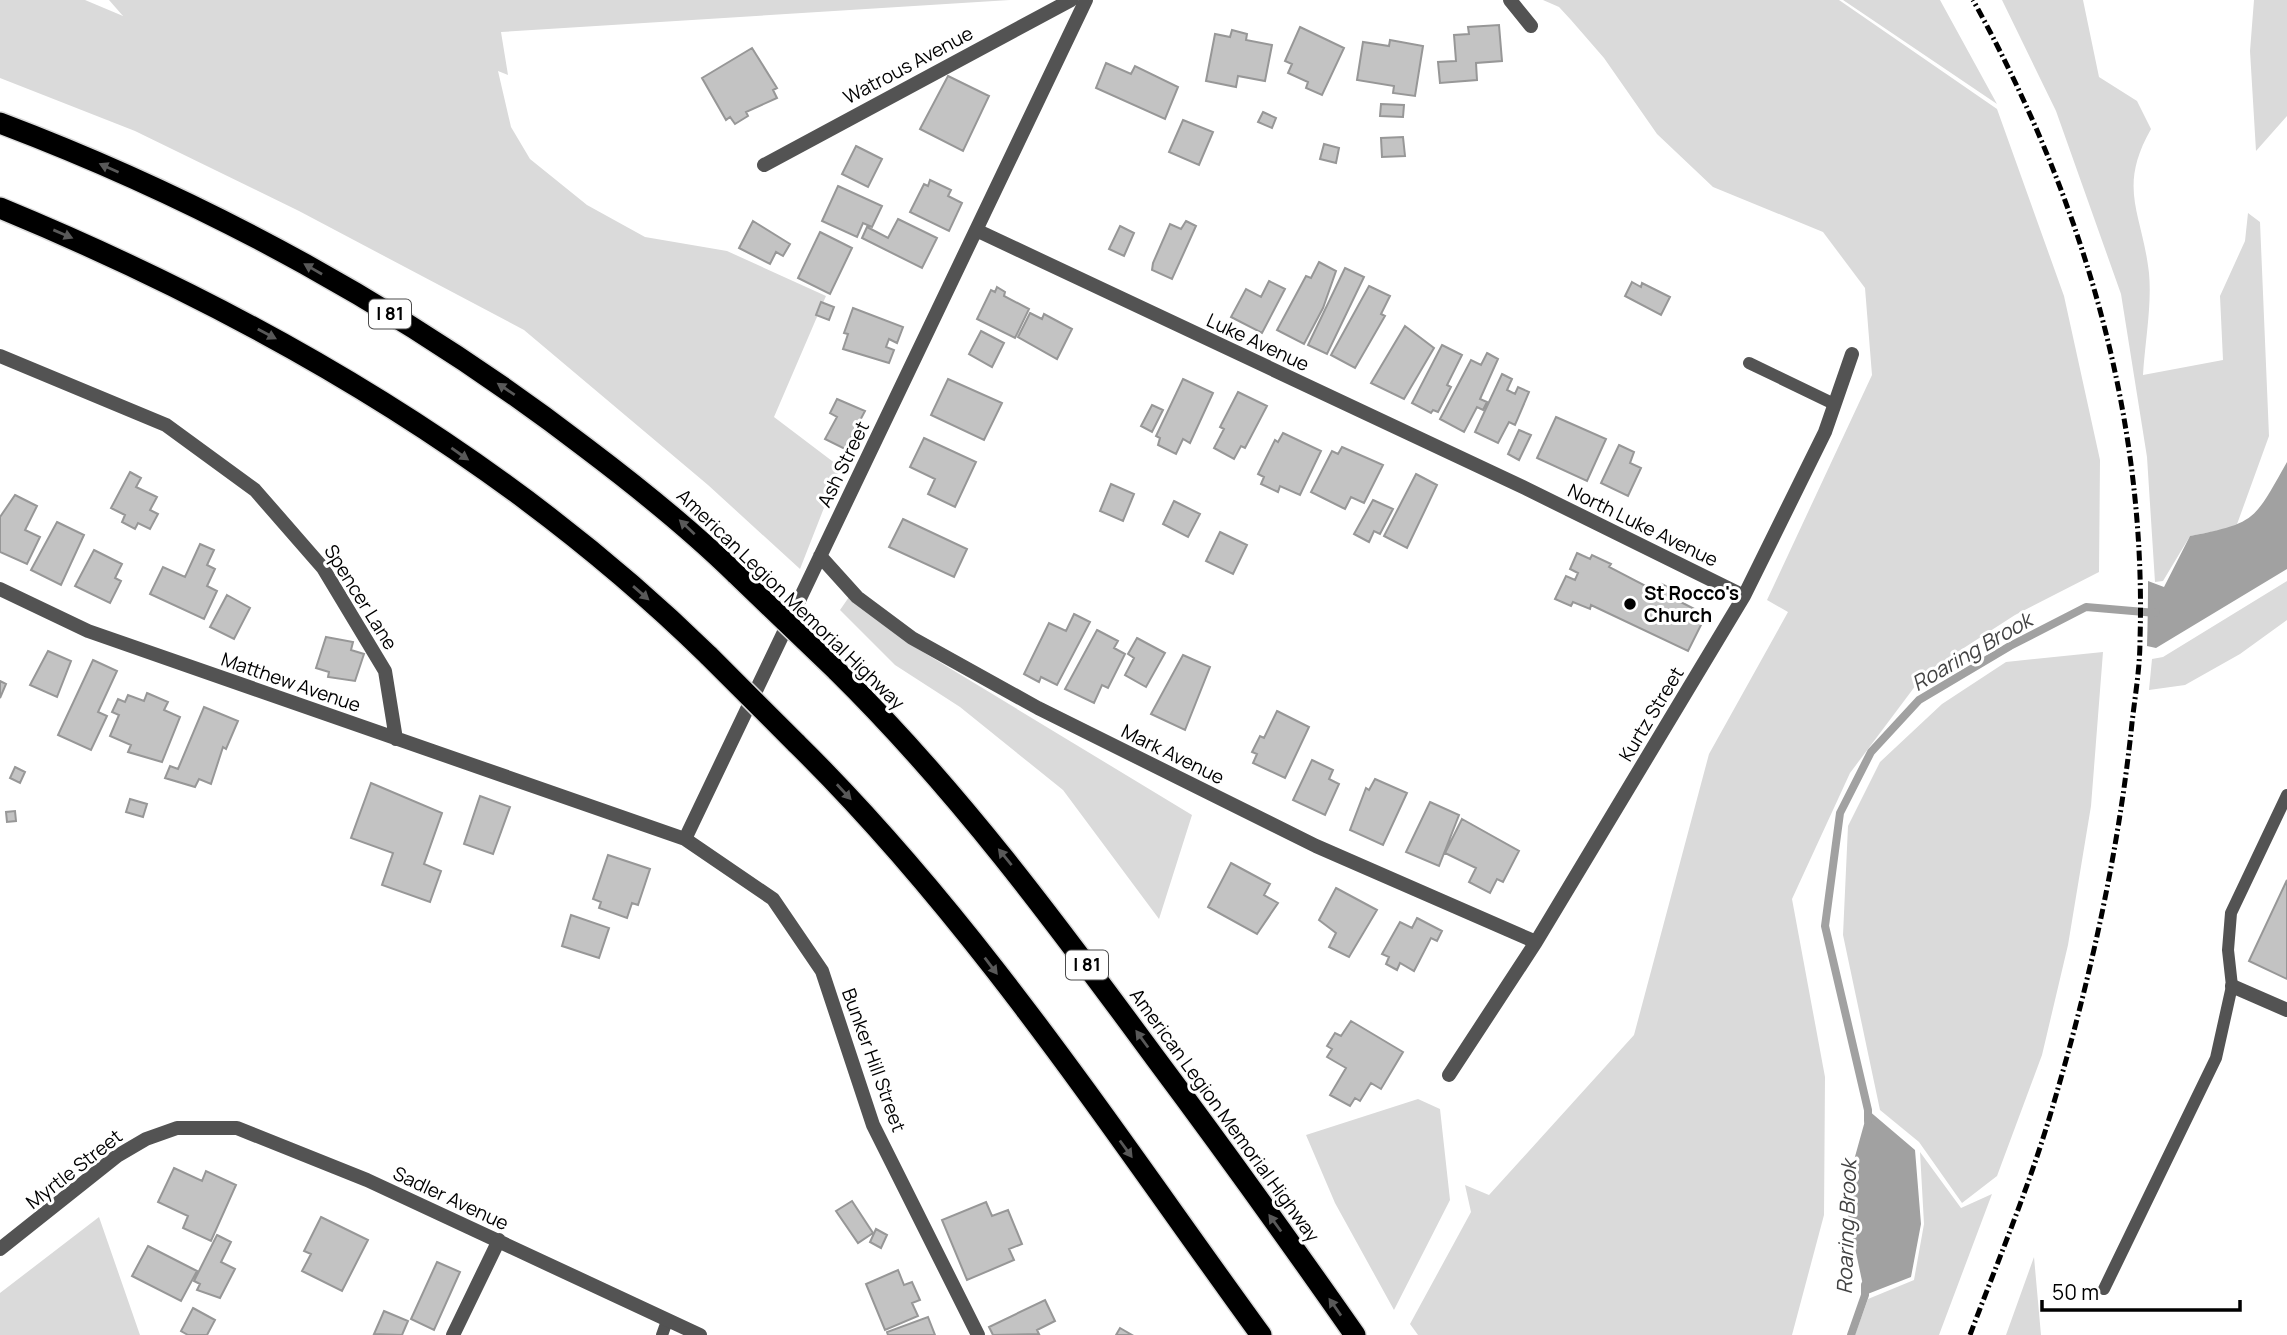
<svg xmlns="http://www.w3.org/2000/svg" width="2287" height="1335" viewBox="0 0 2287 1335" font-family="Manrope,sans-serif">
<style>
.green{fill:#dadada}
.water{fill:#a1a1a1}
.pier{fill:#fff}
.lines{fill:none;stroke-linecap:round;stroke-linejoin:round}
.stream{stroke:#a1a1a1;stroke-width:8}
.building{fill:#c3c3c3;stroke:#979797;stroke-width:2}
.highway-casing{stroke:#dbdbdb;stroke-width:24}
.lane{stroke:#535353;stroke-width:12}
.street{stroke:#535353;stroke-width:14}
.highway{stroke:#000;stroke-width:21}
.rail{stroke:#000;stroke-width:5;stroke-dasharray:10 3.5 2 3.5;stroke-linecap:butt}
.highway-bridge-casing{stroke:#dbdbdb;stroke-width:24;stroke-linecap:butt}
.highway-bridge{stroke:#000;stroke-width:21}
.oneway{fill:#595959}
.poi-dot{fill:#000;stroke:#fff;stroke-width:2.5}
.labels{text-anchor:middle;stroke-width:6;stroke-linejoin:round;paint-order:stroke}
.shield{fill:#fff;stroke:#4c4c4c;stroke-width:2}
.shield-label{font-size:18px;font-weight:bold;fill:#000}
.street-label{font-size:19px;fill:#000;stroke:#fff}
.poi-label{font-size:19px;font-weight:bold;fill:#000;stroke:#fff;text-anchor:start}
.water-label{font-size:21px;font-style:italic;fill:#424242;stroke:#fff}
</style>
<rect width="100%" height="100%" fill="#fff"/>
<path class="green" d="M 0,0 L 85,0 L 123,16 L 109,0 L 1010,0 L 501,32 L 508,75 L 498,71 L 511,127 L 530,159 L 587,205 L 645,237 L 727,251 L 826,296 L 774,417 L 840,467 L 800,569 L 708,485 L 524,330 L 299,211 L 135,131 L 0,78 Z
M 1543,0 L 1839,0 L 1997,109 L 2064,296 L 2100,460 L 2099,572 L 2015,615 L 1925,673 L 1850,773 L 1792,899 L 1825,1077 L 1824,1215 L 1792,1335 L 1418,1335 L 1410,1324 L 1471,1212 L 1465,1185 L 1489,1195 L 1634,1035 L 1709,754 L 1788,612 L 1767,600 L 1872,375 L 1865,288 L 1823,232 L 1713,187 L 1657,134 L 1604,58 L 1571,20 L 1559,7 Z
M 1843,0 L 1940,0 L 1997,104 Z
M 2002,0 L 2083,0 L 2099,77 L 2137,101 L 2151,129 C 2117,189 2142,212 2149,273 C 2152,305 2145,342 2143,375 L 2223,360 L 2220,296 L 2245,241 L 2248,213 L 2260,222 L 2269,436 L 2236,527 L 2190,536 L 2163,581 L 2155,582 L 2147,457 L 2121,294 L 2056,111 Z
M 2254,0 L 2287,0 L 2287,116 L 2256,151 L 2250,51 Z
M 2287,581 L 2287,620 L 2240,654 L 2185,685 L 2149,690 L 2152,659 L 2163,657 Z
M 849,597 L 913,646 L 1192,815 L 1159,919 L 1063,790 L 960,707 L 895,665 L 840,610 Z
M 2103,652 L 2091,806 L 2068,945 L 2042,1055 L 1997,1176 L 1962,1203 L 1919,1142 L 1880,1110 L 1843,935 L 1848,826 L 1880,762 L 1942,704 L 2006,662 Z
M 1418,1099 L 1440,1109 L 1450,1200 L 1394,1310 L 1335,1203 L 1306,1135 Z
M 1920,1152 L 1961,1208 L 1992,1194 L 1939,1335 L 1855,1335 L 1868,1299 L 1914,1280 L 1924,1224 Z
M 99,1217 L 140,1335 L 0,1335 L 0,1293 Z
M 2034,1257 L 2041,1335 L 2006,1335 Z"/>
<path class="water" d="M 2287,462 L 2287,569 L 2156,648 L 2147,646 L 2148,581 L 2164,587 L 2190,536 C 2257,523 2254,520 2287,462 Z
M 1868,1110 L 1915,1150 L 1921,1224 L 1911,1277 L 1865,1295 L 1844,1196 Z"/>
<path class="pier" d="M 2145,581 L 2148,581 L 2147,646 L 2143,646 Z"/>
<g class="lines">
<path class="stream" d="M 1868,1121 L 1868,1110 L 1825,926 L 1840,813 L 1871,752 L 1919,700 L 2010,646 L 2086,607 L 2156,613
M 1851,1335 L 1865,1295 L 1865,1285"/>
</g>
<path class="building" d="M 1499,25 L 1502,61 L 1476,63 L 1477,80 L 1440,83 L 1438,62 L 1456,61 L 1454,35 L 1469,34 L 1468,27 Z
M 1300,27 L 1344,48 L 1322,95 L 1306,88 L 1308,82 L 1288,73 L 1292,64 L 1285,61 Z
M 1232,30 L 1247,34 L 1246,40 L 1272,45 L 1265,81 L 1238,76 L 1236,87 L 1206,81 L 1215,34 L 1230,37 Z
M 1390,40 L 1423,46 L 1415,96 L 1393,93 L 1394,86 L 1357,80 L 1363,42 L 1389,46 Z
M 752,48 L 777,88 L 773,90 L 777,98 L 746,112 L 748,116 L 735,124 L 730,117 L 726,120 L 702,78 Z
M 1106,63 L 1131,74 L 1135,66 L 1178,87 L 1165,119 L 1096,88 Z
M 948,76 L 989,96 L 963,151 L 920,129 Z
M 1381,104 L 1404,105 L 1403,117 L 1380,116 Z
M 1263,112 L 1276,118 L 1272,128 L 1258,122 Z
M 1183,120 L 1213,132 L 1199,165 L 1169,152 Z
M 1403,137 L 1405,156 L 1382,157 L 1381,138 Z
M 1324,144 L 1339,148 L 1336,163 L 1320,159 Z
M 856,146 L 882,159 L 868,187 L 842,174 Z
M 930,180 L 951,190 L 948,196 L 962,203 L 949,231 L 910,212 L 924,184 L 928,186 Z
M 838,186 L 882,206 L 872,227 L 863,223 L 857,237 L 822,221 Z
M 898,219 L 937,238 L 922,268 L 862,238 L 867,227 L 888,238 Z
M 753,221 L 790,244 L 783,256 L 776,252 L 770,264 L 739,248 Z
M 1186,221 L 1196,226 L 1172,279 L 1152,270 L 1153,263 L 1170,224 L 1181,229 Z
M 1120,226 L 1134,233 L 1124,256 L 1109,249 Z
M 820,232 L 852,248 L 830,294 L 798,278 Z
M 1319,262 L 1336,271 L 1323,308 L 1304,344 L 1277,330 L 1306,276 L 1311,278 Z
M 1345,268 L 1364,277 L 1327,354 L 1308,345 Z
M 1269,281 L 1285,289 L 1262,333 L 1231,317 L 1246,289 L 1261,297 Z
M 1632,282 L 1641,287 L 1642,283 L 1670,297 L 1661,315 L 1625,296 Z
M 1369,286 L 1390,296 L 1381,314 L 1385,316 L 1355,368 L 1331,355 Z
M 997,287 L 1005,292 L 1004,296 L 1029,309 L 1015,338 L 977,319 L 991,290 L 995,292 Z
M 821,302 L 834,307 L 829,320 L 816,315 Z
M 853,308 L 903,327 L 897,343 L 889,339 L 886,347 L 894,350 L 889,363 L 843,349 L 848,334 L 844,333 Z
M 1030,313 L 1042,319 L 1044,314 L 1072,329 L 1057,359 L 1018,337 Z
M 1405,326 L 1434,348 L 1404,399 L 1371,383 Z
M 981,331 L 1004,343 L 992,367 L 969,354 Z
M 1442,345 L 1462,355 L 1447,385 L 1451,387 L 1438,412 L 1433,410 L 1431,413 L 1412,403 Z
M 1487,353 L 1498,359 L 1480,399 L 1487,402 L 1483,410 L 1477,407 L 1464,432 L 1440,419 L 1471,360 L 1481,365 Z
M 1502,374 L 1512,379 L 1507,390 L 1515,394 L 1518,387 L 1529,392 L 1515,425 L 1509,422 L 1498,443 L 1475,432 Z
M 948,379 L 1002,403 L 984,440 L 931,415 Z
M 1183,379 L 1213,393 L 1190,443 L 1183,439 L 1176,454 L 1158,445 L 1160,438 L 1156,436 Z
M 1238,392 L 1267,406 L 1245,448 L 1241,446 L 1234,459 L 1214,448 L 1224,429 L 1220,427 Z
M 837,399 L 865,411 L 845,449 L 825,439 L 837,417 L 830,413 Z
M 1152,405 L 1163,410 L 1152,432 L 1141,426 Z
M 1556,417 L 1606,439 L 1587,481 L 1537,458 Z
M 1519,430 L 1531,435 L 1519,460 L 1508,454 Z
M 1283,433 L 1321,451 L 1300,495 L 1280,486 L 1278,492 L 1261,484 L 1264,477 L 1258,474 L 1275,440 L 1278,442 Z
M 924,438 L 976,462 L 955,507 L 928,494 L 935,479 L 910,467 Z
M 1619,445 L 1634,452 L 1630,463 L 1641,468 L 1628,496 L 1601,483 Z
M 1342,447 L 1383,465 L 1364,503 L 1351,497 L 1345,509 L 1311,492 L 1332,451 L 1338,454 Z
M 130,472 L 141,478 L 136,487 L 157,497 L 150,510 L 158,514 L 150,529 L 138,523 L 135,529 L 122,522 L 125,515 L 111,508 Z
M 1416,474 L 1437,485 L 1407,548 L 1384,536 Z
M 1111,484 L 1134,494 L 1123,521 L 1100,511 Z
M 15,495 L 37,506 L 25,530 L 40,537 L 27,564 L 0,552 L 0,517 Z
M 1373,500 L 1393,509 L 1380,534 L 1374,531 L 1369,542 L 1354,534 Z
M 1174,501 L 1200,514 L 1188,537 L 1163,524 Z
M 903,519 L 967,549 L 954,577 L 889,547 Z
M 57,522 L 84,535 L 61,585 L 31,570 Z
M 1220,532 L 1247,545 L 1233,574 L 1206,561 Z
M 200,544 L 214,550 L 207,565 L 215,569 L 207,586 L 217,591 L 204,619 L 150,594 L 163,567 L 185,577 Z
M 94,550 L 122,564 L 115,578 L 121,581 L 110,603 L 75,586 Z
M 1577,553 L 1590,559 L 1592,555 L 1611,564 L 1609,567 L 1657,592 L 1662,584 L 1675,591 L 1671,597 L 1706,615 L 1688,651 L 1591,605 L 1590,609 L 1573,602 L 1571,606 L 1555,599 L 1566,576 L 1575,580 L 1578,573 L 1570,569 Z
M 227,595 L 250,608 L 234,639 L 210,627 Z
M 1074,614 L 1090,622 L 1057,685 L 1041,677 L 1039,682 L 1024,674 L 1049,623 L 1066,631 Z
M 1097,630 L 1118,641 L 1114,648 L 1125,654 L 1108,688 L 1102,685 L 1094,703 L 1065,689 Z
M 326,637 L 353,642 L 351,650 L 364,654 L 355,681 L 328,677 L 329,672 L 316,668 Z
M 1137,638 L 1165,653 L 1146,687 L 1125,675 L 1134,658 L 1128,654 Z
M 48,651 L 71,661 L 57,697 L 30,685 Z
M 1183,655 L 1210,667 L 1185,730 L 1151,714 Z
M 93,660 L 117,671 L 98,712 L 107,716 L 91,750 L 58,735 Z
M 0,681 L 6,684 L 0,698 Z
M 147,693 L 168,702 L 164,710 L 180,717 L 162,762 L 128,752 L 131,745 L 110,736 L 119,715 L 112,712 L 118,699 L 125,702 L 128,695 L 144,701 Z
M 204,707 L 238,721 L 226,749 L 223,747 L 211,784 L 199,779 L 195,787 L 165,778 L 170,766 L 178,769 Z
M 1277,711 L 1309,727 L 1285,778 L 1253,763 L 1257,754 L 1252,752 L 1260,736 L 1264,738 Z
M 1312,760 L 1333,770 L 1329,779 L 1339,784 L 1325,815 L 1293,800 Z
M 15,767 L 25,772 L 20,783 L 10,778 Z
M 1375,779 L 1407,793 L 1383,845 L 1350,830 L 1366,788 L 1369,790 Z
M 371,783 L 442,813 L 424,864 L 441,871 L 430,902 L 382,885 L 393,853 L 351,838 Z
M 480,796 L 510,807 L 493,854 L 464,844 Z
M 130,799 L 147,804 L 143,817 L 126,812 Z
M 1430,802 L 1459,815 L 1439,866 L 1406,852 Z
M 15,811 L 16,821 L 7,822 L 6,812 Z
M 1462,819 L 1519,851 L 1503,882 L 1497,879 L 1490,893 L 1469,882 L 1476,868 L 1445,853 Z
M 608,855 L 650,869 L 638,905 L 632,903 L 627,918 L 599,908 L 601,902 L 593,899 Z
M 1231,863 L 1270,884 L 1264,895 L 1278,903 L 1257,934 L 1208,907 Z
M 2287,880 L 2287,979 L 2249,961 Z
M 1336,888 L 1377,910 L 1349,957 L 1329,947 L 1336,933 L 1319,920 Z
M 571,915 L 609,928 L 599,958 L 562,946 Z
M 1417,918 L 1442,931 L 1437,941 L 1431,938 L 1414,971 L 1400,963 L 1397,970 L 1386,964 L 1389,957 L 1382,954 L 1400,922 L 1412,928 Z
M 1351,1021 L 1403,1052 L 1381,1089 L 1371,1083 L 1360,1101 L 1355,1098 L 1350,1106 L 1330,1095 L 1346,1068 L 1327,1057 L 1332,1049 L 1327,1046 L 1335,1033 L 1341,1036 Z
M 174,1168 L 202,1181 L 206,1171 L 236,1185 L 211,1241 L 183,1228 L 188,1216 L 158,1202 Z
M 852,1201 L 873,1233 L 858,1243 L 836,1211 Z
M 986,1202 L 992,1216 L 1008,1210 L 1022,1244 L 1009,1249 L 1014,1260 L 967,1280 L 942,1220 Z
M 321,1217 L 368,1240 L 342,1291 L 302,1271 L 311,1254 L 304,1251 Z
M 876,1229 L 887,1235 L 881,1248 L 870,1242 Z
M 217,1235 L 231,1242 L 221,1262 L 235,1269 L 220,1298 L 197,1290 L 200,1284 L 194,1281 Z
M 148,1246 L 197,1271 L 181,1301 L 132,1276 Z
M 437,1262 L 460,1272 L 434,1330 L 411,1319 Z
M 898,1270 L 904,1285 L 912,1282 L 920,1300 L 912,1303 L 918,1316 L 885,1330 L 866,1284 Z
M 1045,1300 L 1055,1321 L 1037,1330 L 1039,1334 L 993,1335 L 989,1327 Z
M 193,1308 L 215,1320 L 207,1335 L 188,1335 L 181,1331 Z
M 384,1311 L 408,1321 L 402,1335 L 374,1334 Z
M 928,1317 L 935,1335 L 888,1335 L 887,1332 Z
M 1120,1328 L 1132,1335 L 1116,1335 Z"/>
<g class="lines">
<g class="highway-casing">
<path id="highway" d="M 0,123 C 209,202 409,312 586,448 C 639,488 689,528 736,574
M 0,208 C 259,315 508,459 709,656
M 836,670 C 957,789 1056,923 1156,1059 C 1224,1150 1290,1242 1355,1335
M 796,743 C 975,919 1114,1133 1261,1335"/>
</g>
<path class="lane" d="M 1749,363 L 1834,404
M 2104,1289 L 2216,1058 L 2232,986 L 2228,950 L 2231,913 L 2287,795
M 662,1335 L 667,1321"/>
<path class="street" d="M 1510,0 L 1531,26
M 764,165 L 1071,0
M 976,230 L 1525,488 L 1744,596
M 0,356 L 166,425 L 255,490 L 323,568 L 385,671 L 396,739
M 820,556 L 857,597 L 912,638 L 1038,708 L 1316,846 L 1536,942
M 0,589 L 88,631 L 685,839 L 1086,0
M 685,839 L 773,899 L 822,971 L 873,1125 L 978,1335
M 2232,986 L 2287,1010
M 1449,1075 L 1536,942 L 1744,596 L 1825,432 L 1852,354
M 0,1249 L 117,1156 L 146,1139 L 177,1128 L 237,1128 L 367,1180 L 700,1335
M 453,1335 L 499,1240"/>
<use href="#highway" class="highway"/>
<path class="rail" d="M 1970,1335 C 1997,1263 2027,1192 2049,1119 C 2088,989 2118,858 2132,723 C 2135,696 2140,668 2140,640 C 2147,414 2081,196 1973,0"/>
<g class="highway-bridge-casing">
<path id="highway-bridge" d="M 736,574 L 836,670
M 709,656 L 796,743"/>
</g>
<use href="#highway-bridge" class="highway-bridge"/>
</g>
<defs><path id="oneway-solid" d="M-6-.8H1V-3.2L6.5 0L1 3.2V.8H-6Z" transform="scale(1.75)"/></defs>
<g class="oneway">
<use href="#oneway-solid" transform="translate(109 168) rotate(-156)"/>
<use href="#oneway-solid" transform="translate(63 234) rotate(23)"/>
<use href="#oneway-solid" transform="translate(313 269) rotate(-150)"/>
<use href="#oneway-solid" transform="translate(267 334) rotate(28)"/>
<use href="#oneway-solid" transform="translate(506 389) rotate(-146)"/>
<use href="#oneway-solid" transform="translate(460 454) rotate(35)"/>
<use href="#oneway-solid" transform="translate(687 527) rotate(-137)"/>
<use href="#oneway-solid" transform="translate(641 593) rotate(41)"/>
<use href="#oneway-solid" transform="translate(844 792) rotate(47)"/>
<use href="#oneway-solid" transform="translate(1005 857) rotate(-129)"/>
<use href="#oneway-solid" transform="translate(991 966) rotate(53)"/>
<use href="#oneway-solid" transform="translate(1142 1039) rotate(-126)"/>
<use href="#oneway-solid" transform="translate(1126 1149) rotate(54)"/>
<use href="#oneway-solid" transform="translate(1275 1223) rotate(-126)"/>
<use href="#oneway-solid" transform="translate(1335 1307) rotate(-125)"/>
</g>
<circle class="poi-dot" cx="1630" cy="604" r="7"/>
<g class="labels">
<g class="shield">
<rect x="369" y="299.5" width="42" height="29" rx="5"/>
<rect x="1066" y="950.5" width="42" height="29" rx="5"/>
</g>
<g class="shield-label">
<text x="390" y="320">I 81</text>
<text x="1087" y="971">I 81</text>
</g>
<g class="street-label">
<text transform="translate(908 65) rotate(-28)" y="7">Watrous Avenue</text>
<text transform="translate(1258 342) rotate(25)" y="7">Luke Avenue</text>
<text transform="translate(843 464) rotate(-64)" y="7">Ash Street</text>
<text transform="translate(1643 525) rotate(26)" y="7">North Luke Avenue</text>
<text transform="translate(361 597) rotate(58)" y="7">Spencer Lane</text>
<text transform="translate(791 599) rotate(44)" y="7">American Legion Memorial Highway</text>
<text transform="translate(291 682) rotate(19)" y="7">Matthew Avenue</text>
<text transform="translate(1651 714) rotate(-59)" y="7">Kurtz Street</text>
<text transform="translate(1173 754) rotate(26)" y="7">Mark Avenue</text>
<text transform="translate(874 1060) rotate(70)" y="7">Bunker Hill Street</text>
<text transform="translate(1225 1115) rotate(54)" y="7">American Legion Memorial Highway</text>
<text transform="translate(74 1169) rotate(-38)" y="7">Myrtle Street</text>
<text transform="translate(451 1198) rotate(25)" y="7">Sadler Avenue</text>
</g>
<g class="poi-label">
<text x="1644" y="600">St Rocco's<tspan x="1644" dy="22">Church</tspan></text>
</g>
<g class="water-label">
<text transform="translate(1972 652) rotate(-30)" y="7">Roaring Brook</text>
<text transform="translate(1847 1227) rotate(-88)" y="7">Roaring Brook</text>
</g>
</g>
<path d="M2042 1300v10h198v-10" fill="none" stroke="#000000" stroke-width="3.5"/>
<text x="2052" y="1300" font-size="21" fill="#000000" stroke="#ffffff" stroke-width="5" paint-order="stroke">50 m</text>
</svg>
